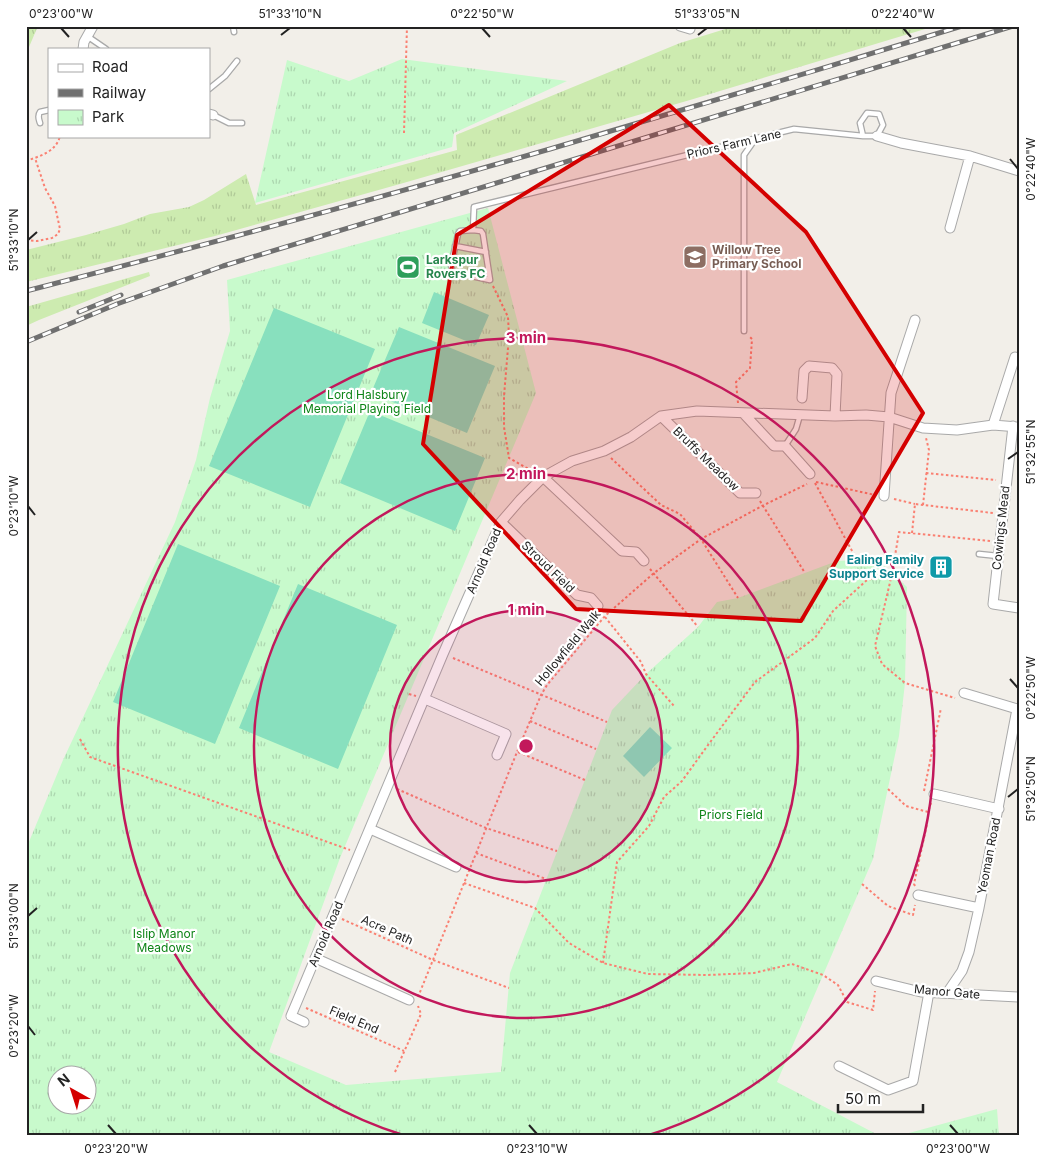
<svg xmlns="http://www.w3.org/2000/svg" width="1045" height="1162" viewBox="0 0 1045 1162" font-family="Inter,sans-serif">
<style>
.grass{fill:url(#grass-tufts)}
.park{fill:url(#park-tufts);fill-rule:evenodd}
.pitch{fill:#88e0be}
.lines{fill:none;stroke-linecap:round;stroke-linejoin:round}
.service-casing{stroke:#a9a9a9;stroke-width:7}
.minor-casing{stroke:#a9a9a9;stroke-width:11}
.path{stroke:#fa8072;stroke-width:2;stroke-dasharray:2.5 2.5;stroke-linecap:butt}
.service{stroke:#fff;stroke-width:4.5}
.minor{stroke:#fff;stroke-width:9}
.rail-casing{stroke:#707070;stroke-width:5}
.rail{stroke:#fff;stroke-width:3;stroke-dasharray:9;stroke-linecap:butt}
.marked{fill:#d40000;fill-opacity:0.2;stroke:#d40000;stroke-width:4;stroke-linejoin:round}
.ticks{fill:none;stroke:#222;stroke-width:2}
.ring{fill:none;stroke:#c2185b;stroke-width:2.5}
.labels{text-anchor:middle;stroke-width:4.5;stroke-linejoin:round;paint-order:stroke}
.street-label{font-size:12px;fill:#222;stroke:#fff}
.education-label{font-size:12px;font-weight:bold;fill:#785e54;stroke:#fff;text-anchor:start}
.leisure-label{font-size:12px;font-weight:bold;fill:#27864d;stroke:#fff;text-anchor:start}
.park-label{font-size:12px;fill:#0c8416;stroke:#fff}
.culture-label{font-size:12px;font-weight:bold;fill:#0d838f;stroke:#fff;text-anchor:end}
.centre{fill:#c2185b;stroke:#fff;stroke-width:2.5}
.ring-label{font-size:15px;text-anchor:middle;font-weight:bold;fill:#c2185b;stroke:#fff;stroke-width:4.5;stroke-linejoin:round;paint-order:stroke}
.neatline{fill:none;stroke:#222;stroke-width:2}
.ticks-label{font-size:12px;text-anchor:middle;fill:#222}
</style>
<defs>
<pattern id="grass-tufts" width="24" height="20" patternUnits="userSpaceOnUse" patternTransform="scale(1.25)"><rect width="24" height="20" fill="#cdebb0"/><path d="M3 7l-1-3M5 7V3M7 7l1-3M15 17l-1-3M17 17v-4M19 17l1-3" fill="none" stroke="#b0c997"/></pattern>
<pattern id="park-tufts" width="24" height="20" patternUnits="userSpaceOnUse" patternTransform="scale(1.25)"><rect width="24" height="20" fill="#c8facc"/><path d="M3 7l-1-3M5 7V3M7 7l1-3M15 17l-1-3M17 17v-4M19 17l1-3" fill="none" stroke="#acd6af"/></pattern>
</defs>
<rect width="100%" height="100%" fill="#f2efe9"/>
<path class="grass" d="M 26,26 L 38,26 L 26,54 Z
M 735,26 L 935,26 L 690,100 L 400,184 L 215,236 L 26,282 L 26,250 L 86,235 L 124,224 L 150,214 L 189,207 L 204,200 L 246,174 L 256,205 L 457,150 L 456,135 L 680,43 Z
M 149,272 L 150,276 L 39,320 L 26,326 L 26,307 Z"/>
<path class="park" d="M 402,59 L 567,81 L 454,133 L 452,147 L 255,203 L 287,60 L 349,81 Z
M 488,208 L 536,393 L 340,858 L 269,1052 L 346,1085 L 501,1072 L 510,973 L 612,710 L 646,674 L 698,627 L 717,602 L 738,598 L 837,561 L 877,559 L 907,587 L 905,683 L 899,736 L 873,859 L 777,1082 L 880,1136 L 26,1136 L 26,849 L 63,760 L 175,522 L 196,460 L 210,398 L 230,331 L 227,280 ZM 58,1074 L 88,1074 L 88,1104 L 58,1104 Z
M 997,1109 L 999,1136 L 898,1136 Z"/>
<path class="pitch" d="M 434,292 L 489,315 L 476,345 L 422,323 Z
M 274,308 L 375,349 L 310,507 L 209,466 Z
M 399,327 L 495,366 L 467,433 L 371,393 Z
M 370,411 L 485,458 L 455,531 L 340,483 Z
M 178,544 L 280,586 L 215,744 L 113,702 Z
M 298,584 L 397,625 L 338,769 L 239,728 Z
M 650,727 L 672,748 L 644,777 L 623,756 Z"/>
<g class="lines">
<g class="service-casing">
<path id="service" d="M 233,26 L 234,32
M 87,36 L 106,49
M 209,89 L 225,76 L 237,61
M 213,115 L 229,123 L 242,123
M 40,123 C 39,119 37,116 40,112 L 49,110
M 473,230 L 474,207 L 794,129 L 863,136 L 877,136 L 883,125 L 879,114 L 867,113 L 860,123 L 863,136
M 473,230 L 481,231 L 483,234 L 490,280 L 453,272 L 451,266 L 458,234 L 460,231 Z
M 455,246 L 486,252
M 744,331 L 744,155 L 756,138
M 785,446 L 796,429 L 800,415
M 979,554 L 998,556"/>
</g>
<g class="minor-casing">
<path id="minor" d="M 680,26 L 690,29
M 83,49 L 84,42 L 93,26
M 209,114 L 213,115
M 877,136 L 901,143 L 970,156 L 1019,171
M 950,228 L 970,156
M 802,398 L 804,371 L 809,366 L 832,368 L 837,374 L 835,416
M 743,413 L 774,446 L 785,446 L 810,474
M 661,416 L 740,493 L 756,493
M 993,425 L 1015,357
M 1013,426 L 993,604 L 1019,608
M 543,477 L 622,551 L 636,552 L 644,561
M 884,496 L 891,393 L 915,320
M 501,522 L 577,595 L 591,598 L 598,606
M 425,699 L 506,734 L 497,755
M 934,794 L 999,809
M 370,829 L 456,867
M 918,895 L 979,908
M 315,958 L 409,1000
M 876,981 L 921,992 L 1019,997
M 947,993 L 962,971 L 969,952 L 979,908 L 1017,709 L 964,693
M 304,1022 L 291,1016 L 443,654 L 501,522 L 520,500 L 543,477 L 572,461 L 604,451 L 631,437 L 661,416 L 697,411 L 835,416 L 866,415 L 889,417 L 923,428 L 957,430 L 993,425 L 1019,427
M 839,1066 L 888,1090 L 913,1081 L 929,992"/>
</g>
<path class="path" d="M 404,133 L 407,26
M 26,161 C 40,156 56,152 60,136
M 26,240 L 37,241 L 52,238 L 58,234 L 60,229 L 55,206 L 45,188 L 35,158
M 493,286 L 508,317 L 509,336 L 504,396 L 504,427 L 509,458 L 534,472
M 738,403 L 736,382 L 750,368 L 752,339 L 750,337
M 611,458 L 661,505 L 680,514 L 701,539 L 738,598
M 926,473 L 996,480
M 816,482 L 875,495
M 815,483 L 857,560
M 894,499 L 915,504
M 760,501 L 805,573
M 923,505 L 929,450 L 926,438
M 912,533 L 915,504 L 993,513
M 650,569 L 698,627
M 892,574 L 875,646 L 882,664 L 905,683 L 955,698
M 605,617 L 641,662 L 646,674 L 674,706
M 453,658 L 607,722
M 409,694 L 416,696
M 530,721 L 596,749
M 80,739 L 90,757 L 350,850
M 518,752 L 585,780
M 397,789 L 486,828 L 557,851
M 888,789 L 906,806 L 928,812 L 931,803
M 924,791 L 941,708
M 476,853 L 546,879
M 464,883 L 535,908 L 569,943 L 603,963 L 648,974 L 707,975 L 754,973 L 792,964 L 823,975 L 838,985 L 847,1002 L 873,1010 L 875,991
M 862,884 L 888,906 L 913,915 L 915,905
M 915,886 L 914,884 L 927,824
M 342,919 L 433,960 L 509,988
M 603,963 L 617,862 L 649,826 L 664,797 L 682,781 L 708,745 L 755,682 L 815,638 L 833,611 L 867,580 L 892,574 L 899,532 L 990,541
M 418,997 L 517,752 L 541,695 L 547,685 L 605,616 L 654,573 L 701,539 L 762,506 L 807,484
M 306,1008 L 404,1051
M 395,1072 L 421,1014 L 418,1006"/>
<use href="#service" class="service"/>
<use href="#minor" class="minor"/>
<g class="rail-casing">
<path id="rail" d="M 26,291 C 201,246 376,199 550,149 C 687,109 825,68 962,26
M 79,312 L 121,295
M 26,342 L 117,304 L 223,266 L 1013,26"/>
</g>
<use href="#rail" class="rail"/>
</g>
<path class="marked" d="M 669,105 L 806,232 L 923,413 L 801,621 L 576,609 L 423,444 L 457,235 Z"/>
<path class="ticks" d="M 61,28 L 69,37M 482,28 L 490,37M 903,28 L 911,37M 281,35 L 290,28M 698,35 L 707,28M 1010,159 L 1018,169M 28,240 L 37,232M 1008,459 L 1018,452M 28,506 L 35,515M 1010,679 L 1018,688M 1008,797 L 1018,789M 28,916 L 37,908M 28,1026 L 35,1035M 108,1125 L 116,1134M 529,1125 L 537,1134M 950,1125 L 958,1134"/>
<circle cx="526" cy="746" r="136" fill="#c2185b" fill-opacity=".12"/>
<g class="ring">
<circle cx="526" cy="746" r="136"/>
<circle cx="526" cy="746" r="272"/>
<path d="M403 1135A408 408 0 1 1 649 1135"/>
</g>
<defs>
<g id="school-square" transform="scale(1.25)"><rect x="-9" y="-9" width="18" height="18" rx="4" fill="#8d6e63" stroke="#fff"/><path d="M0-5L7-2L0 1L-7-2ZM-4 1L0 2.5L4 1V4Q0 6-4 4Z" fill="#fff"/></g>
<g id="stadium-square" transform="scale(1.25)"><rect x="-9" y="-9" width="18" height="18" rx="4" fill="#2e9e5b" stroke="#fff"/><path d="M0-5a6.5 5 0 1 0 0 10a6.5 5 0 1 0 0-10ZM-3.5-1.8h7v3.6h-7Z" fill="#fff"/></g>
<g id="building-square" transform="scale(1.25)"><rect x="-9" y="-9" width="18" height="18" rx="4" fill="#0f9aa8" stroke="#fff"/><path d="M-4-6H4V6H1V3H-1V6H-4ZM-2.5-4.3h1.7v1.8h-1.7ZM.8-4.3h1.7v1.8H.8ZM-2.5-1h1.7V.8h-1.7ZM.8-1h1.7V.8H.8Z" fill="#fff"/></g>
</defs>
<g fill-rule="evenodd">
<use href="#school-square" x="695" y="257"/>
<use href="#stadium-square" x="408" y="267"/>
<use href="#building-square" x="941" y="567"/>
</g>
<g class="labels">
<g class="street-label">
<text transform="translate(734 144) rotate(-13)" y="4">Priors Farm Lane</text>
<text transform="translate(706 459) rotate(44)" y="4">Bruffs Meadow</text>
<text transform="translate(1001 528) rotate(-84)" y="4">Cowings Mead</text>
<text transform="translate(484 561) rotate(-67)" y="4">Arnold Road</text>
<text transform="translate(548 567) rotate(44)" y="4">Stroud Field</text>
<text transform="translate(568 648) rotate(-50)" y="4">Hollowfield Walk</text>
<text transform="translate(989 856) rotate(-79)" y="4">Yeoman Road</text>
<text transform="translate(387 930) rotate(24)" y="4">Acre Path</text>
<text transform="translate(326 934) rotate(-67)" y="4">Arnold Road</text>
<text transform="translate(947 992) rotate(5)" y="4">Manor Gate</text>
<text transform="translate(354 1020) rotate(23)" y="4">Field End</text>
</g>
<g class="education-label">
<text x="712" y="254">Willow Tree<tspan x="712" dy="14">Primary School</tspan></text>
</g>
<g class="leisure-label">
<text x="426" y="264">Larkspur<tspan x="426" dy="14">Rovers FC</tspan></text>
</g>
<g class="park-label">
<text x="367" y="399">Lord Halsbury<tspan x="367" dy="14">Memorial Playing Field</tspan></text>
<text x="731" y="819">Priors Field</text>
<text x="164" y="938">Islip Manor<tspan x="164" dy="14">Meadows</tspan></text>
</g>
<g class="culture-label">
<text x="924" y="564">Ealing Family<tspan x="924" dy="14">Support Service</tspan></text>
</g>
</g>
<circle cx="526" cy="746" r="8" class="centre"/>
<g class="ring-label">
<text x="526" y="343">3 min</text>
<text x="526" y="479">2 min</text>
<text x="526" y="615">1 min</text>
</g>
<rect width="1045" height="1162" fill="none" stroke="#ffffff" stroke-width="55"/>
<rect x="48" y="48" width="162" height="90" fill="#ffffff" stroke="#a7a7a7"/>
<rect x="58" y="64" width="25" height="8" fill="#ffffff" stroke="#a7a7a7"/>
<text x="92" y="72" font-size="15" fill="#222222">Road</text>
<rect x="58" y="89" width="25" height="8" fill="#707070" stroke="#a7a7a7"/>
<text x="92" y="98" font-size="15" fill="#222222">Railway</text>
<rect x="58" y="110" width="25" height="15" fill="url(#park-tufts)" stroke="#a7a7a7"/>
<text x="92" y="122" font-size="15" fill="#222222">Park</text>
<g transform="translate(72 1090) rotate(321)"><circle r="24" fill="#ffffff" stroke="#a7a7a7"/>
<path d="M0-4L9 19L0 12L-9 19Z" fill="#d40000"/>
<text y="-8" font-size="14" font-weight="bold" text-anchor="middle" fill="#222222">N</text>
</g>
<path d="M838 1104v8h85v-8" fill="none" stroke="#222222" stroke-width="2.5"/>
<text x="845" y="1104" font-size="15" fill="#222222" stroke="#ffffff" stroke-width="4" paint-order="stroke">50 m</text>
<rect x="28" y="28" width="990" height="1106" class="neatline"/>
<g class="ticks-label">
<text x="61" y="18">0°23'00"W</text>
<text x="290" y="18">51°33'10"N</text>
<text x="482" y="18">0°22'50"W</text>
<text x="707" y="18">51°33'05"N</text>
<text x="903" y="18">0°22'40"W</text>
<text transform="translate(1031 169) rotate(-90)" y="4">0°22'40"W</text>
<text transform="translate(14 240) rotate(-90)" y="4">51°33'10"N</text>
<text transform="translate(1031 452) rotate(-90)" y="4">51°32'55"N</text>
<text transform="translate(14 506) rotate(-90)" y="4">0°23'10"W</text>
<text transform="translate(1031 688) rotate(-90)" y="4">0°22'50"W</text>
<text transform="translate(1031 789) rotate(-90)" y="4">51°32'50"N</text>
<text transform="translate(14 916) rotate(-90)" y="4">51°33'00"N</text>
<text transform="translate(14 1026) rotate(-90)" y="4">0°23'20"W</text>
<text x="116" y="1153">0°23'20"W</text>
<text x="537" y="1153">0°23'10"W</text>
<text x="958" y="1153">0°23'00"W</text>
</g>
</svg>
